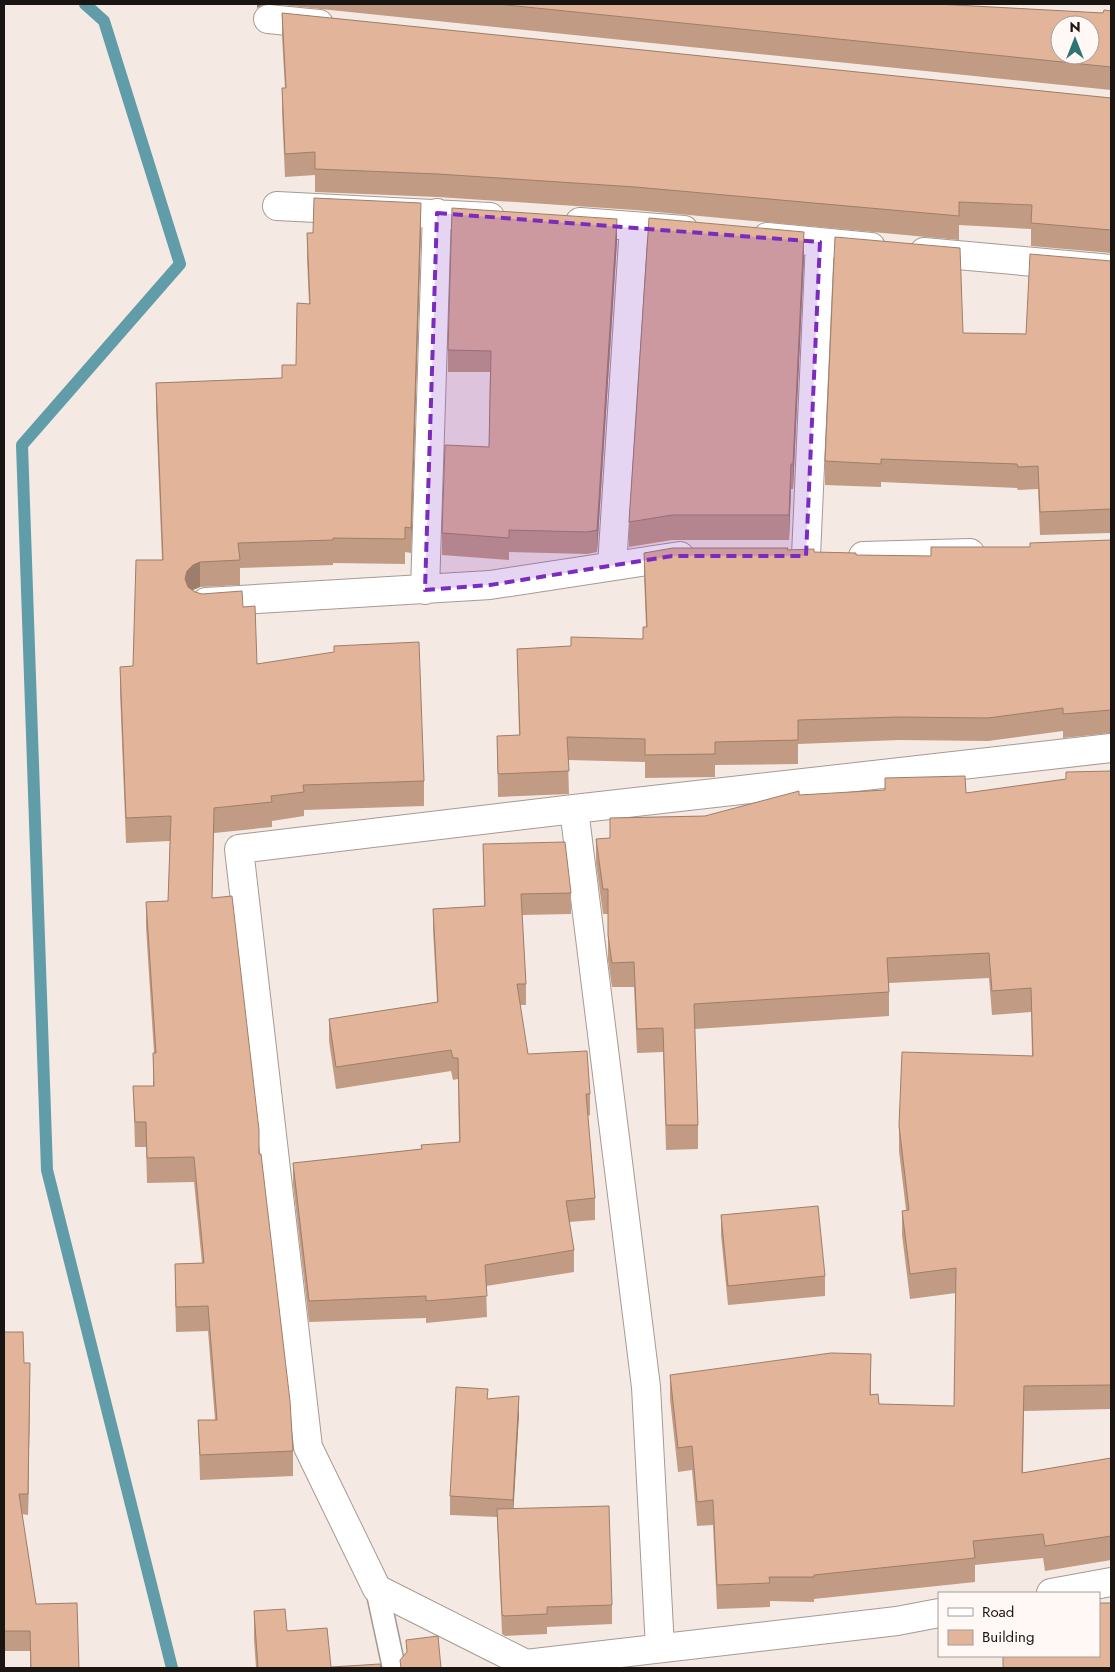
<svg xmlns="http://www.w3.org/2000/svg" width="1115" height="1672" viewBox="0 0 1115 1672" font-family="Jost,sans-serif">
<style>
.lines{fill:none;stroke-linecap:round;stroke-linejoin:round}
.stream{stroke:#619ca9;stroke-width:12}
.service-casing{stroke:#a59a94;stroke-width:25}
.minor-casing{stroke:#a59a94;stroke-width:30}
.service{stroke:#fff;stroke-width:22}
.minor{stroke:#fff;stroke-width:28}
.wall{fill:#c29b84}
.shaded-wall{fill:#9e7e6b}
.building{fill:#e2b499;stroke:#9e7e6b;fill-rule:evenodd}
.marked{fill:#7b2cbf;fill-opacity:0.2;stroke:#7b2cbf;stroke-width:4;stroke-dasharray:10 6;stroke-linejoin:round}
</style>
<rect width="100%" height="100%" fill="#f5e9e3"/>
<g class="lines">
<path class="stream" d="M 85,4 L 104,21 L 180,264 L 22,445 L 47,1170 L 172,1668"/>
<g class="service-casing">
<path id="service" d="M 377,1589 L 394,1668"/>
</g>
<g class="minor-casing">
<path id="minor" d="M 268,19 L 319,24
M 277,206 L 490,217
M 580,222 L 684,230
M 767,237 L 871,247
M 924,252 L 1111,269
M 806,556 L 820,242
M 863,556 L 970,553
M 612,566 L 634,226
M 425,590 L 437,213
M 206,602 L 490,585 L 680,556
M 574,809 L 646,1387 L 660,1648
M 1051,1593 L 1111,1582
M 939,1613 L 897,1621 L 526,1664 L 377,1589 L 308,1447 L 239,849 L 574,809 L 1111,748"/>
</g>
<use href="#service" class="service"/>
<use href="#minor" class="minor"/>
</g>
<path class="wall" d="M 272,4 L 937,4 L 1103,13 L 1111,11 L 1111,90 Z
M 282,13 L 1111,98 L 1111,253 L 1031,246 L 1031,229 L 959,225 L 959,240 L 635,210 L 438,197 L 315,192 L 315,175 L 285,177 L 282,111 L 282,88 L 285,88 L 282,36 Z
M 421,228 L 411,553 L 405,552 L 405,564 L 333,563 L 333,565 L 240,568 L 240,585 L 200,587 L 192,590 L 195,592 L 243,607 L 257,664 L 424,781 L 424,806 L 304,810 L 304,816 L 272,821 L 272,827 L 214,833 L 212,898 L 259,1154 L 293,1451 L 293,1476 L 200,1480 L 198,1420 L 215,1420 L 208,1331 L 176,1332 L 175,1289 L 175,1264 L 202,1263 L 194,1182 L 147,1183 L 146,1147 L 135,1147 L 133,1086 L 153,1086 L 153,1053 L 154,1053 L 146,927 L 146,902 L 168,901 L 170,841 L 126,843 L 120,692 L 120,667 L 133,666 L 162,560 L 156,408 L 156,383 L 282,378 L 296,365 L 309,304 L 307,258 L 307,233 Z
M 617,241 L 597,552 L 587,554 L 509,552 L 509,560 L 442,555 L 442,533 L 489,447 L 490,372 L 448,372 L 448,350 Z
M 804,257 L 793,489 L 791,489 L 789,540 L 672,540 L 629,547 L 629,522 Z
M 1111,261 L 1111,533 L 1040,535 L 1038,489 L 1018,490 L 1017,488 L 881,482 L 881,487 L 825,485 L 825,461 L 963,333 L 1026,334 Z
M 1111,540 L 1111,733 L 1063,738 L 1063,731 L 988,741 L 899,740 L 798,744 L 798,764 L 715,765 L 715,777 L 645,778 L 645,762 L 568,760 L 569,794 L 498,797 L 497,736 L 519,736 L 517,649 L 571,646 L 643,639 L 646,627 L 644,576 L 644,553 L 788,550 L 856,555 L 931,556 Z
M 1111,771 L 1111,1409 L 1024,1411 L 1023,1473 L 1111,1458 L 1111,1560 L 1045,1571 L 1043,1558 L 975,1565 L 975,1582 L 814,1599 L 814,1602 L 770,1601 L 770,1607 L 717,1609 L 713,1525 L 697,1526 L 692,1470 L 678,1472 L 670,1399 L 670,1375 L 871,1354 L 871,1395 L 879,1404 L 954,1406 L 956,1293 L 910,1299 L 902,1235 L 902,1211 L 906,1210 L 899,1151 L 899,1126 L 1032,1056 L 1031,1012 L 992,1015 L 989,978 L 889,983 L 889,1016 L 695,1029 L 698,1125 L 698,1149 L 666,1150 L 663,1052 L 637,1053 L 634,987 L 612,987 L 608,960 L 608,914 L 603,914 L 596,863 L 596,839 L 610,838 L 610,818 L 705,816 L 799,795 L 966,793 L 1066,779 Z
M 483,844 L 571,893 L 571,914 L 522,915 L 526,984 L 526,1005 L 520,1005 L 528,1054 L 590,1094 L 590,1115 L 588,1116 L 595,1198 L 595,1220 L 569,1222 L 574,1250 L 574,1272 L 486,1286 L 487,1317 L 426,1323 L 426,1318 L 309,1322 L 293,1184 L 293,1163 L 421,1149 L 459,1142 L 458,1079 L 453,1080 L 451,1071 L 336,1089 L 329,1041 L 329,1019 L 437,1002 L 433,930 L 433,909 L 484,906 Z
M 721,1215 L 825,1276 L 825,1296 L 728,1305 L 721,1235 Z
M 4,1332 L 24,1363 L 30,1384 L 28,1515 L 22,1514 L 36,1604 L 79,1668 L 30,1668 L 30,1651 L 4,1651 Z
M 488,1399 L 519,1414 L 513,1508 L 612,1605 L 612,1624 L 547,1627 L 547,1634 L 505,1636 L 502,1634 L 497,1517 L 450,1515 L 450,1496 Z
M 254,1611 L 287,1631 L 331,1667 L 381,1668 L 256,1668 L 254,1639 Z"/>
<path class="shaded-wall" d="M 257,4 L 262,4 L 262,5 L 257,8 Z
M 421,203 L 421,228 L 411,553 L 411,528 Z
M 617,219 L 617,241 L 597,552 L 597,530 Z
M 804,232 L 804,257 L 793,489 L 793,464 Z
M 791,464 L 791,489 L 789,540 L 789,515 Z
M 200,562 L 200,587 L 193,590 L 187,596 L 185,579 L 187,571 L 193,565 Z
M 30,1363 L 30,1384 L 28,1515 L 28,1494 Z
M 519,1396 L 519,1414 L 513,1518 L 513,1500 Z"/>
<path class="building" d="M 497,4 L 937,4 L 1103,13 L 1104,10 L 1111,11 L 1111,67 ZM 1060,25 L 1090,25 L 1090,55 L 1060,55 Z
M 282,13 L 1111,98 L 1111,230 L 1031,223 L 1032,205 L 959,202 L 959,216 L 635,187 L 438,174 L 315,169 L 315,152 L 285,154 L 282,88 L 286,88 Z
M 314,198 L 421,203 L 411,528 L 405,527 L 405,539 L 333,538 L 333,540 L 238,543 L 240,560 L 200,562 L 193,565 L 187,571 L 185,579 L 188,587 L 195,592 L 202,594 L 242,591 L 243,607 L 255,606 L 257,664 L 334,652 L 334,646 L 419,642 L 424,781 L 303,785 L 304,792 L 271,796 L 272,802 L 214,808 L 212,898 L 232,896 L 259,1130 L 259,1154 L 261,1154 L 290,1401 L 293,1451 L 200,1455 L 198,1420 L 217,1420 L 208,1306 L 176,1307 L 175,1264 L 204,1263 L 194,1157 L 147,1158 L 146,1122 L 135,1122 L 133,1086 L 154,1086 L 153,1053 L 156,1053 L 146,902 L 168,901 L 171,816 L 126,818 L 120,667 L 133,666 L 136,560 L 163,560 L 156,383 L 282,378 L 282,365 L 296,365 L 297,303 L 310,304 L 307,233 L 313,233 Z
M 452,208 L 617,219 L 597,530 L 587,532 L 509,530 L 509,538 L 442,533 L 445,445 L 489,447 L 491,351 L 448,350 Z
M 649,218 L 804,232 L 793,464 L 791,464 L 789,515 L 672,515 L 629,522 Z
M 835,237 L 960,248 L 963,333 L 1026,334 L 1030,254 L 1111,261 L 1111,509 L 1040,512 L 1038,466 L 1018,467 L 1017,464 L 881,459 L 881,464 L 825,461 Z
M 1111,540 L 1111,710 L 1063,714 L 1063,708 L 988,718 L 899,717 L 798,720 L 798,740 L 715,742 L 715,754 L 645,755 L 645,739 L 567,737 L 569,771 L 498,774 L 497,736 L 520,735 L 517,649 L 571,646 L 571,637 L 643,639 L 643,627 L 647,627 L 644,553 L 673,548 L 788,548 L 787,550 L 814,549 L 814,552 L 856,553 L 856,555 L 931,556 L 931,547 L 1030,547 L 1030,543 Z
M 1111,771 L 1111,1385 L 1024,1386 L 1022,1473 L 1111,1458 L 1111,1536 L 1045,1546 L 1043,1534 L 973,1541 L 975,1558 L 814,1575 L 814,1577 L 769,1577 L 770,1583 L 717,1585 L 713,1500 L 697,1502 L 692,1446 L 678,1448 L 670,1375 L 831,1353 L 871,1354 L 870,1395 L 878,1394 L 879,1404 L 954,1406 L 956,1268 L 910,1274 L 902,1211 L 909,1210 L 899,1126 L 902,1052 L 1033,1056 L 1031,988 L 992,991 L 989,953 L 887,958 L 889,992 L 694,1004 L 698,1125 L 666,1125 L 663,1028 L 637,1029 L 634,962 L 612,963 L 608,935 L 608,889 L 603,889 L 596,839 L 610,838 L 610,818 L 705,816 L 799,791 L 799,795 L 885,790 L 885,778 L 965,776 L 966,793 L 1066,779 L 1066,772 Z
M 565,842 L 571,893 L 521,894 L 526,984 L 517,984 L 528,1054 L 587,1051 L 590,1094 L 586,1094 L 595,1198 L 566,1201 L 574,1250 L 485,1265 L 487,1296 L 426,1301 L 426,1296 L 309,1301 L 293,1163 L 422,1149 L 421,1145 L 460,1142 L 458,1058 L 453,1058 L 451,1050 L 336,1067 L 329,1019 L 438,1002 L 433,909 L 485,906 L 483,844 Z
M 818,1206 L 825,1276 L 728,1286 L 721,1215 Z
M 4,1332 L 23,1332 L 24,1363 L 30,1363 L 28,1494 L 19,1494 L 36,1604 L 77,1603 L 79,1668 L 31,1668 L 30,1631 L 4,1631 Z
M 456,1387 L 488,1389 L 487,1399 L 519,1396 L 513,1500 L 450,1496 Z
M 609,1506 L 612,1605 L 547,1607 L 547,1614 L 505,1616 L 502,1615 L 497,1509 Z
M 1099,1603 L 1111,1603 L 1111,1668 L 1003,1668 L 1003,1656 L 1099,1656 Z
M 285,1609 L 287,1631 L 327,1628 L 331,1667 L 380,1664 L 381,1668 L 258,1668 L 254,1611 Z
M 438,1636 L 441,1668 L 401,1668 L 400,1660 L 407,1652 L 406,1640 Z"/>
<path class="marked" d="M 437,213 L 820,242 L 806,556 L 672,556 L 490,585 L 425,590 Z"/>
<rect width="1115" height="1672" fill="none" stroke="#191513" stroke-width="10"/>
<rect x="938" y="1592" width="162" height="65" fill="#fff8f4" stroke="#a39d9a"/>
<rect x="948" y="1608" width="25" height="8" fill="#ffffff" stroke="#a39d9a"/>
<text x="982" y="1617" font-size="15" fill="#191513">Road</text>
<rect x="948" y="1630" width="25" height="15" fill="#e2b499" stroke="#a39d9a"/>
<text x="982" y="1642" font-size="15" fill="#191513">Building</text>
<g transform="translate(1075 40)"><circle r="24" fill="#fff8f4" stroke="#a39d9a"/>
<path d="M0-4L9 19L0 12L-9 19Z" fill="#2d7674"/>
<text y="-8" font-size="14" font-weight="bold" text-anchor="middle" fill="#191513">N</text>
</g>
</svg>
